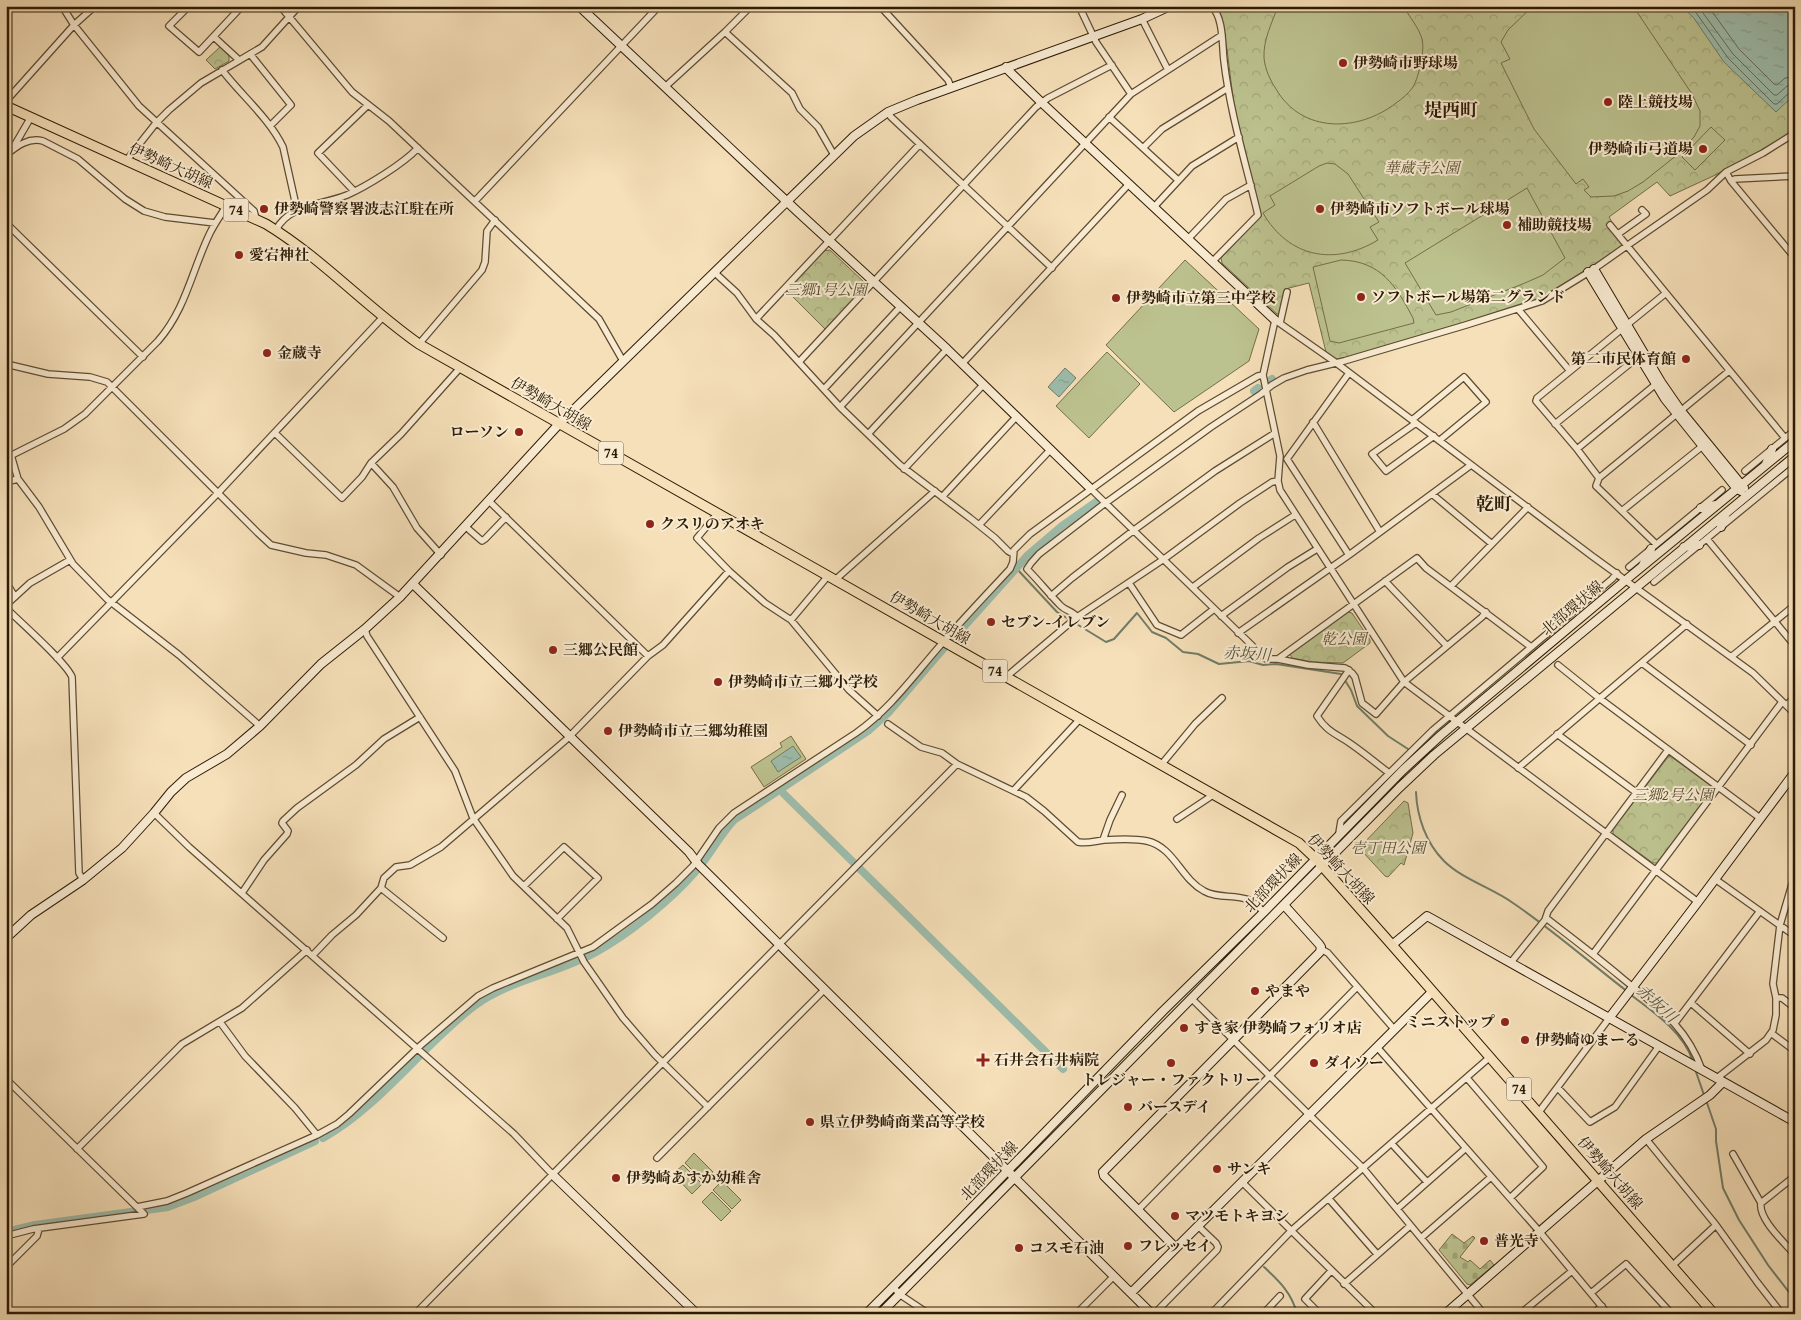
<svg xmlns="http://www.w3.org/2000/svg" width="1801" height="1320" viewBox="0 0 1801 1320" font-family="'Gentium Book Plus','Noto Serif JP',serif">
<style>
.cemetery{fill:url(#cemetery-stones);stroke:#746e4a}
.park{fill:url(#park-crowns);stroke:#746e4a}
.garden{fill:#bcc28f;stroke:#746e4a}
.water{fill:url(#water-ripples);stroke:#707c69}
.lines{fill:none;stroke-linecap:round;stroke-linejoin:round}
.shore{stroke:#646c58;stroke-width:1}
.stream{stroke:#707c69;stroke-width:2}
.canal{stroke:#9dbdac;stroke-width:8}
.street-casing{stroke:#5e4c31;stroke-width:8}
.secondary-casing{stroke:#2c1b04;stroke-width:10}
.primary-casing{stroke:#2c1b04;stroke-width:11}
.street{stroke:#f9ebd2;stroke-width:5.5}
.secondary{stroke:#f9ebd2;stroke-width:8}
.primary{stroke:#f6e0b9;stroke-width:9}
.poi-dot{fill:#8f2418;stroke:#f9ebd2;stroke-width:2}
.labels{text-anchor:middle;stroke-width:4;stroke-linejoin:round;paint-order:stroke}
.shield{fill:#f9ebd2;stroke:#6a5942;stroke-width:1}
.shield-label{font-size:14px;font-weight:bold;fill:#2c1b04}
.poi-label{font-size:15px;font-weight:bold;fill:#2c1b04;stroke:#f9ebd2;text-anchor:start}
.street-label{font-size:15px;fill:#2c1b04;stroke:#f9ebd2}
.park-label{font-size:15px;font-style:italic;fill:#574d2e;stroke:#f9ebd2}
.water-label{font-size:16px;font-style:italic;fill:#54543f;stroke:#f9ebd2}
.quarter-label{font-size:18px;font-weight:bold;fill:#2c1b04;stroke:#f9ebd2}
</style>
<defs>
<pattern id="cemetery-stones" width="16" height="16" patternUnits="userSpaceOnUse" patternTransform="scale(1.25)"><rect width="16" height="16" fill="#bcc28f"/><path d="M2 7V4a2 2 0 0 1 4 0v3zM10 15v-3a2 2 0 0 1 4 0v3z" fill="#a2a67a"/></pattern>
<pattern id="park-crowns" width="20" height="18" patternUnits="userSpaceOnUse" patternTransform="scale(1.25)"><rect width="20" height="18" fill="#bcc28f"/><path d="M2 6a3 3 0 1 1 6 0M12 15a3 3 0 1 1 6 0" fill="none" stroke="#a2a67a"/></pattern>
<pattern id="water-ripples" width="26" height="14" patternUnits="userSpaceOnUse" patternTransform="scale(1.25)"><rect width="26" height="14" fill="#9dbdac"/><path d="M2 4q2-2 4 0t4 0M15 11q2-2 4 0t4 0" fill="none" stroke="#87a292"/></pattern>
</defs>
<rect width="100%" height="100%" fill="#f6e0b9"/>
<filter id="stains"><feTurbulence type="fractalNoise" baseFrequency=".004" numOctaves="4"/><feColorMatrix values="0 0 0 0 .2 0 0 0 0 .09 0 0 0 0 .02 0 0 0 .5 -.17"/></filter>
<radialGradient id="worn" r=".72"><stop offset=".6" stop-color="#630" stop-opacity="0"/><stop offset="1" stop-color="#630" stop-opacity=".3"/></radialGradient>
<path class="cemetery" d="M 1452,1234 L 1464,1243 L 1473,1236 L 1475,1238 L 1460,1257 L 1468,1262 L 1470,1260 L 1480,1269 L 1490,1260 L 1494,1265 L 1470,1285 L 1467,1284 L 1439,1250 Z"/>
<path class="park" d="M 1216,6 L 1795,6 L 1795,128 L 1790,134 L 1724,171 L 1670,196 L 1657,182 L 1609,217 L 1625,244 L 1581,273 L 1537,300 L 1338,361 L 1326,352 L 1309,283 L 1285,289 L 1279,314 L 1277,314 L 1222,263 L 1221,258 L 1261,215 L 1234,106 L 1227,49 L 1219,9 Z
M 220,47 L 229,56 L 229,61 L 215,69 L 206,60 Z
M 830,250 L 865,283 L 864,288 L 826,330 L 787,291 L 823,251 Z
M 1348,612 L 1352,613 L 1370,640 L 1370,643 L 1343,663 L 1313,662 L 1292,658 L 1290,654 Z
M 1670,756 L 1711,786 L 1712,790 L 1657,863 L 1653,863 L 1613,834 L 1613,829 L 1668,757 Z
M 1404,801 L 1408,803 L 1413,833 L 1404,865 L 1401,863 L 1388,877 L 1385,876 L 1361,850 L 1361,846 Z"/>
<path class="garden" d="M 1278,6 L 1403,6 C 1409,16 1419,28 1422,39 C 1424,47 1422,58 1420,66 C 1419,72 1416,82 1413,87 C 1409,93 1402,99 1396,103 C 1359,132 1302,134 1276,89 C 1270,80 1265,69 1264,58 C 1263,40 1272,23 1278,6 Z
M 1533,6 L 1537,6 L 1540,9 L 1542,6 L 1633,6 L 1692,94 L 1700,111 L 1700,126 L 1694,137 L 1677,155 L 1643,182 L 1628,191 L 1614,196 L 1591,197 L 1584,190 L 1589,187 L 1583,179 L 1576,184 L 1534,129 L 1501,63 L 1510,59 L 1501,42 L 1508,30 Z
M 1711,127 L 1725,140 L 1695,170 L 1682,157 Z
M 1327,163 L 1335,164 L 1348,174 L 1379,222 L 1370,227 L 1378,240 C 1335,266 1289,258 1263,213 L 1275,205 L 1270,196 L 1319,166 Z
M 1527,188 L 1565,258 L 1543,275 L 1525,283 L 1451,312 L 1436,315 L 1405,263 Z
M 1185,260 L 1259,329 L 1249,361 L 1174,412 L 1106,345 Z
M 1341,260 C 1381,261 1396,286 1413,318 L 1414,323 L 1339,343 L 1330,341 L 1313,267 Z
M 1107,352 L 1140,384 L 1089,438 L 1056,406 Z
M 791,736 L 806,759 L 764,787 L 751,767 L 782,747 L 780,743 Z
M 694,1153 L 713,1172 L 704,1182 L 685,1163 Z
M 683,1165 L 702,1184 L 692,1194 L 673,1174 Z
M 722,1181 L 741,1200 L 732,1209 L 713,1190 Z
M 712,1192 L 731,1211 L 721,1221 L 702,1202 Z"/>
<path class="water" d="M 1681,6 L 1795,6 L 1795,94 L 1776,112 L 1724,62 L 1693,17 Z
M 1065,368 L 1076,378 L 1059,397 L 1048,387 Z
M 793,746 L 801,757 L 778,772 L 771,761 Z"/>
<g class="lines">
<path class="shore" d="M 1689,6 L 1697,14 L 1728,58 L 1774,104 L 1777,104 L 1790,92 L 1795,90
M 1698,6 L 1733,54 L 1774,95 L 1777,95 L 1787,86 L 1795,84
M 1708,6 L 1739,49 L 1774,84 L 1777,85 L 1785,78 L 1795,77"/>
<path class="stream" d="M 1016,568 L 1057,612 L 1106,642 L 1114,639 L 1137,613 L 1152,632 L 1166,638 L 1183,652 L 1198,654 L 1219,664 L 1249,661 L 1263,665 L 1276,664 L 1341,674 L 1351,690 L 1357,706 L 1388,736 L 1408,749
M 1416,792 C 1417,817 1426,843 1444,861 C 1462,879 1492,888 1513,903 C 1553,930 1589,962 1628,992
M 1631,995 C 1654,1012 1685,1034 1693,1062
M 1695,1069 L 1704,1095
M 1706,1100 L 1716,1129 L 1716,1141 L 1723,1188 L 1739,1220 L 1768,1265 L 1795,1300
M 1264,1267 C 1279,1281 1292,1293 1297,1314"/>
<path class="canal" d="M 1269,381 L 1272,379
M 1254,391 L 1258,388
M 950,642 L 1028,555 L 1062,526 L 1096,502
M 784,794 L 1063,1069
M 323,1138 C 381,1105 422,1046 474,1006 C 510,979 557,974 596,952 C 629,934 671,900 696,871 C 710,855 719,836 734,820 L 868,731 L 889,712 L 944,648
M 6,1232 L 35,1225 L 168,1207 L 194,1197 L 315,1141"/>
<g class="street-casing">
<path id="street" d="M 62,6 L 74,25 L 139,106 L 254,211 L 256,219
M 189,6 L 169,26 L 199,52 L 242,6
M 280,6 L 352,92 L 389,121 L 599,319 L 623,361
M 880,6 L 948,80 L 951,87
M 1079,6 L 1096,42 L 1131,94
M 1211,6 C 1224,17 1222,46 1224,61 C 1230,113 1246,164 1258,215 L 1213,261
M 1142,19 L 1168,70
M 725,32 L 792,93 L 800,109 L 818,127 L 834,155
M 214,37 L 239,60
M 250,54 L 291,105 L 270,126
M 222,70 C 242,96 269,118 283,147 L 297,210
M 665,87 L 725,32 L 751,6
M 6,101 L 74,25 L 95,6
M 888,112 L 891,117 L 1052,268
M 1109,117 L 1178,180
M 13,148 L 31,117
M 1143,148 L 1162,129 L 1228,88
M 6,155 C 17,146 29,137 43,141 L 78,159 L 125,199 L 144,211 L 165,217 L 215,223
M 126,161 L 156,123 L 169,110 L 201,83 L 262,47 L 299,6
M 1726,172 L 1731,181 L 1795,258
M 1731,181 L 1735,179 L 1795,176
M 354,191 L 318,153 L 368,105
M 475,201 L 659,6
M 1154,207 L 1192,166 L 1239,137
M 6,223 L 143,357
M 1610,225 L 1785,438
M 276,230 C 289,204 323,205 347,195 C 367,186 403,164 418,148
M 1618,234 L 1646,214 L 1642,210
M 1188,239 L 1226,199 L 1251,185
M 714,272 L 737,293 L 756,319 L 774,335 L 840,407 L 900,465 L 970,518 L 995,538 L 1008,551 L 1013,554
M 1518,309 L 1570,371
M 756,319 L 920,144
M 1280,323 L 1287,292
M 419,344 L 482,270 L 485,262 L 487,231 L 495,220
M 799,362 L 1036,107 L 1048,98 L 1112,65
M 6,364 L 48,374 L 90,377 L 107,382 L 258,533 L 271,545 L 306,553 L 326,555 L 356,565 L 400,597
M 962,364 L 1129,184
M 824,389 L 901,306
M 840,407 L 1131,94 L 1222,35
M 1412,420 L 1464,377 L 1486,402 L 1440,440
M 1313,422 L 1380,532
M 1416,423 L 1372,454 L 1386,471 L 1434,436
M 1555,424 L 1638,357
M 275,433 L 342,498 L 362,477 L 371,463
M 869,433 L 947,349
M 1577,449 L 1656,384
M 11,455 L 18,479 L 39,507 L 73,564 L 107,599 L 179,655 L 260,726
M 6,458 L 64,429 L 85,414 L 158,341 C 186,309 192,270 210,233 C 215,223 221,215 226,206
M 904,469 L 984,384
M 1745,471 L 1795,430
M 1599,478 L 1577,449 L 1536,401 L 1537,398 L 1666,293
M 6,482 L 18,479
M 1091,489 L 1266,659 L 1278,659 L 1308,665 L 1345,668 L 1352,673 L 1355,677 L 1362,703 L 1376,714 L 1404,682 L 1482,617 L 1486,612
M 1432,494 L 1492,544
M 942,497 L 1017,416
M 489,501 L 648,656
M 1623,510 L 1705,444
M 717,514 L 697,538 L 729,571 L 765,603 L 791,620 L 849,690 L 878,716
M 979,525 L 1051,449
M 466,527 L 482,541 L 485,539 L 506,517
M 1707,539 L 1795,646
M 1656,544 L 1596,486 L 1599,478 L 1729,371
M 441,555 L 417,528 L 393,487 L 371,463 L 401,434 L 460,368
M 1349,555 L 1287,459 L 1349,373
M 1629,567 L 1722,490
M 835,580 L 935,491
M 1385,581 L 1447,646
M 6,582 L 15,597
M 1654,582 L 1795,466
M 1129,583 L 1157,625 L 1181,635 L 1214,609
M 1451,586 L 1528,507
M 1193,587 L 1259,538 L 1295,515
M 1051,596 L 1072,578 L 1134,530 L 1215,471 L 1275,433
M 6,605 L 30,583 L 70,560
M 6,608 C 20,622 66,662 72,677 L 79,873 L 83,880
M 1221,616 L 1288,567 L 1317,549
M 1077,617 C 1073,611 1066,611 1061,606 C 1049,594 1039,581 1027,569 L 1031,563 L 1039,554 L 1100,507 L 1211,427 L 1261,394 L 1272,385 L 1284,378 L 1307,370 L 1344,361 L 1466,325 L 1542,301 L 1594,269 L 1628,245 L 1707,190 L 1726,172 L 1763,153 L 1795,133
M 791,620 L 828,576
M 365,629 L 367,636 L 455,771 L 473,818 L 513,876 L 567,928 L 584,962 L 623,1018 L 655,1055 L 708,1107
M 1238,633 L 1349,555 L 1471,465
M 1731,657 L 1795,605
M 57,658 L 218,493 L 383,317
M 1278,659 L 1417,558 L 1426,568 L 1531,647
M 1642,663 L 1751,745
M 1558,665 L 1599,698 L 1760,818
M 1349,670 L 1317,716 C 1327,732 1337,734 1351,744 C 1364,753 1376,763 1389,773
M 1006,677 L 1077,617 L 1164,559 L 1240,503 L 1272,482 L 1278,481
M 1786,705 L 1795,698
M 888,724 L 921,747 L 942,753 L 957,764 L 1026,797 L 1044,811 L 1078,842 C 1087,844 1095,841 1104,840 C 1118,839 1134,838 1147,841 C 1174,847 1181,879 1204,891 C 1217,899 1235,894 1249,900 C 1255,903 1259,908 1264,912
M 1557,734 L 1637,793
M 1161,765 L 1195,724 L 1222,698
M 1518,768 L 1687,624
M 1014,790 L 1080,719
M 154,813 L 189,847 L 514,1134 L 553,1175
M 1177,819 L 1213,795
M 1339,833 L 1341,821 L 1433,730 L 1612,579 L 1617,573
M 1103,840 L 1110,820 L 1122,795
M 1715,879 L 1795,936
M 524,886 L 564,847 L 598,878 L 557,919
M 381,888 L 443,938
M 242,893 L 264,860 L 287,834 L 288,831 L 282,823 L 283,821 L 297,808 L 356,765 L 384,739 L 420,717
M 1698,902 L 1404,682 L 1280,490 L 1278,481 L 1280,456 L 1263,375 L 1275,320 L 1335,362 L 1592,556 L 1753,673 L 1795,714
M 1546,918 C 1572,938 1597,957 1622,978 C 1657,1007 1686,1025 1702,1070
M 1321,949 L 1328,953 L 1394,1029
M 1593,954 L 1782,702
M 313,955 L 332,935 L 356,915 L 381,888 L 384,878 L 396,867 L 410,865 L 441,847 L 567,739 L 648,656 L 663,645 L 729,571
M 1512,961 L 1545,920 L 1548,911 L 1668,750
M 1191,998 L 1363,1168 L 1484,1314
M 1776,998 L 1782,998 L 1795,1008
M 1691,1003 L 1750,1054
M 220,1022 L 245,1056 L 295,1108 L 317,1135
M 1675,1023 L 1760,911
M 1771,1033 L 1795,1051
M 1377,1047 L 1539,1231 L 1608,1314
M 1467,1078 L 1543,1167 L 1510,1198
M 1717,1078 L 1766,1040 L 1773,1030 L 1776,1015 L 1776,998 L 1773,984 L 1780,925 L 1795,874
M 6,1079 L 144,1214 L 33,1229 L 6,1236
M 1558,1088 L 1590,1122 L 1615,1107 L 1659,1046
M 1539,1112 L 1610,1017
M 1646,1139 L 1716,1225 L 1757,1282 L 1782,1314
M 1392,1144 L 1427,1182
M 77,1149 L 182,1044 L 242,1008 L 307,950
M 1733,1154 L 1761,1203 C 1758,1219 1785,1243 1795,1255
M 657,1158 L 824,990
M 1242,1182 L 1376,1314
M 1329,1199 L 1377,1254
M 1761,1203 L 1795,1176
M 137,1207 L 167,1201 L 187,1193 L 317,1135 L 337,1124 L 349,1114 L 421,1045 L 478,996 L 493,988 L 593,947 L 652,904 L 676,883 L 693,866 L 719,828 L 734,813 L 856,733 C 889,710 912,678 938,648 C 961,621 986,595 1010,569 L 1013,562 L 1014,550 L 1030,534 L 1198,411 L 1258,376 L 1263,375
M 1397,1209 L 1466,1148
M 1138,1210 L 1357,987
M 1421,1238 L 1491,1177
M 1673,1265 L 1716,1225
M 6,1267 L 37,1236 L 39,1229
M 1344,1284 L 1410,1226
M 893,1287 L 902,1296 L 929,1314
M 1591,1293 L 1626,1264 L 1670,1312 L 1668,1314
M 415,1314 L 957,764
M 1076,1314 L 1114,1276
M 1154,1314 L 1217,1250 L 1218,1247 L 1216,1243 L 1198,1226
M 1211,1314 L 1292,1230 L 1490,1057
M 1263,1314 L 1280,1296
M 1320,1314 L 1305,1299 L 1331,1271
M 1520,1314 L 1572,1271
M 1555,1314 L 1558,1314
M 1593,1314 L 1602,1306"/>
</g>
<g class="secondary-casing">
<path id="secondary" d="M 579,6 L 798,212 L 947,349 L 1091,489
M 1006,67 L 1008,70 L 1041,102 L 1275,320
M 1594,269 L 1661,382 L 1681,411 L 1744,488
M 1588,272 L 1665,399 L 1737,489 L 1741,491
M 1766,464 L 1772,449
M 1701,508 L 1716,505
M 1721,527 L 1726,513
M 1684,547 L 1699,545
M 1643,565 L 1651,549
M 413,584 L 689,852 L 698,864 L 1152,1314
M 6,938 L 31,915 L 83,880 L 122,848 L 154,813 L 171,792 L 186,778 L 227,754 L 260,726 L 321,664 L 365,629 L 400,597 L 559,424 L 854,136 L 888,112 L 917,100 L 1142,19 L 1170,6
M 1392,945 L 1427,916 L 1795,1122
M 1610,1017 L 1698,902 L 1795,772
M 553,1175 L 697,1314
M 1175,1247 L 1104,1176 L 1103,1172 L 1320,952 L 1321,947 L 1319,944 L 1284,905
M 1131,1293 L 1432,992
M 866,1314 L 951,1229 L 1163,1011 L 1264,912 L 1403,770 L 1441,735 L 1627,579 L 1795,441
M 880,1314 C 1054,1140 1225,963 1399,788 L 1434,755 L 1795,456
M 1445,1314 L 1646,1139 L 1710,1095 L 1723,1082
M 1787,1314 L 1795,1308"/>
</g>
<g class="primary-casing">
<path id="primary" d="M 6,106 L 266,224 C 322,258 366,307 419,344 L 1299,843 L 1316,859 L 1392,945 L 1714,1314"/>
</g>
<use href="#street" class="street"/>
<use href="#secondary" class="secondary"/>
<use href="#primary" class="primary"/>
</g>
<g class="poi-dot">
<circle cx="1343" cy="63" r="5"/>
<circle cx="1608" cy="102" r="5"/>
<circle cx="1703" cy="149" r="5"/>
<circle cx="264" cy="209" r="5"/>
<circle cx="1320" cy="209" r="5"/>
<circle cx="1507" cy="225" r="5"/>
<circle cx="239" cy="255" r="5"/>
<circle cx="1361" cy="297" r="5"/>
<circle cx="1116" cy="298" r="5"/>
<circle cx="267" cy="353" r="5"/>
<circle cx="1686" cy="359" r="5"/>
<circle cx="519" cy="432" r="5"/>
<circle cx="650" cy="524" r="5"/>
<circle cx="991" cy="622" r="5"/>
<circle cx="553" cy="650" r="5"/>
<circle cx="718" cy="682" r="5"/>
<circle cx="608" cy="731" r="5"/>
<circle cx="1255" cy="991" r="5"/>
<circle cx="1505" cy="1022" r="5"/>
<circle cx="1184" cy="1028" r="5"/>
<circle cx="1525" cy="1040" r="5"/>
<path d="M980.5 1052.5h5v5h5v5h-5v5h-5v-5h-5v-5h5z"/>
<circle cx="1171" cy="1063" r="5"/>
<circle cx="1314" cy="1063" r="5"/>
<circle cx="1128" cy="1107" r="5"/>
<circle cx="810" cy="1122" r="5"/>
<circle cx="1217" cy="1169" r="5"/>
<circle cx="616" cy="1178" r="5"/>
<circle cx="1175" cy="1216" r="5"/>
<circle cx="1484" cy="1241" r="5"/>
<circle cx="1128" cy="1246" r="5"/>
<circle cx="1019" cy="1248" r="5"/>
</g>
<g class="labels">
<g class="shield">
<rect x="223.5" y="198.5" width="25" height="23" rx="4"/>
<rect x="598.5" y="441.5" width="25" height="23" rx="4"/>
<rect x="982.5" y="659.5" width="25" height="23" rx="4"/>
<rect x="1506.5" y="1077.5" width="25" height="23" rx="4"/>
</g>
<g class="shield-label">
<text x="236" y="215">74</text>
<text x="611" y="458">74</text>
<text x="995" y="676">74</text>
<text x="1519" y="1094">74</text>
</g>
<g class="poi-label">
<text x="1353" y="68">伊勢崎市野球場</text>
<text x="1618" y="107">陸上競技場</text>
<text x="1693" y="154" text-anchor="end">伊勢崎市弓道場</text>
<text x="274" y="214">伊勢崎警察署波志江駐在所</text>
<text x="1330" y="214">伊勢崎市ソフトボール球場</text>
<text x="1517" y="230">補助競技場</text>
<text x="249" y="260">愛宕神社</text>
<text x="1371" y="302">ソフトボール場第二グランド</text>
<text x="1126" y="303">伊勢崎市立第三中学校</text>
<text x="277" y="358">金蔵寺</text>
<text x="1676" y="364" text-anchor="end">第二市民体育館</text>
<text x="509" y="437" text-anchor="end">ローソン</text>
<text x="660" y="529">クスリのアオキ</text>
<text x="1001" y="627">セブン-イレブン</text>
<text x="563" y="655">三郷公民館</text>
<text x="728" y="687">伊勢崎市立三郷小学校</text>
<text x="618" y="736">伊勢崎市立三郷幼稚園</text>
<text x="1265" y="996">やまや</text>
<text x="1495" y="1027" text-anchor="end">ミニストップ</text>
<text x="1194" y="1033">すき家 伊勢崎フォリオ店</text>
<text x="1535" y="1045">伊勢崎ゆまーる</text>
<text x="994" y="1065">石井会石井病院</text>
<text x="1324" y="1068">ダイソー</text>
<text x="1171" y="1085" text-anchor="middle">トレジャー・ファクトリー</text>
<text x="1138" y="1112">バースデイ</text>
<text x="820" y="1127">県立伊勢崎商業高等学校</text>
<text x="1227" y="1174">サンキ</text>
<text x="626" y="1183">伊勢崎あすか幼稚舎</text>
<text x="1185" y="1221">マツモトキヨシ</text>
<text x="1494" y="1246">普光寺</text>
<text x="1138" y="1251">フレッセイ</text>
<text x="1029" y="1253">コスモ石油</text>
</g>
<g class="street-label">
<text transform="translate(171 166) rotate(24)" y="5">伊勢崎大胡線</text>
<text transform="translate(551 404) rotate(30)" y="5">伊勢崎大胡線</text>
<text transform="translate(1572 608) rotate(-40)" y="5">北部環状線</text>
<text transform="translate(930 618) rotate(30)" y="5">伊勢崎大胡線</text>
<text transform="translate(1341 869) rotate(47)" y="5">伊勢崎大胡線</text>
<text transform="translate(1273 883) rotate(-46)" y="5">北部環状線</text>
<text transform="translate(989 1171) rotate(-46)" y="5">北部環状線</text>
<text transform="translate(1610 1173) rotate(49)" y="5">伊勢崎大胡線</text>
</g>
<g class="park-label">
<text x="1422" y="173">華蔵寺公園</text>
<text x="826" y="295">三郷1号公園</text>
<text x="1344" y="644">乾公園</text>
<text x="1673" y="800">三郷2号公園</text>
<text x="1388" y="853">壱丁田公園</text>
</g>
<g class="water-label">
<text transform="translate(1247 653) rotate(3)" y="6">赤坂川</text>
<text transform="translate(1657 1003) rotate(42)" y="6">赤坂川</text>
</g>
<g class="quarter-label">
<text x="1451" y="116">堤西町</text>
<text x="1494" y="510">乾町</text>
</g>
</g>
<rect width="1801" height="1320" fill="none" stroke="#f6e0b9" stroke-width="25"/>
<rect x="8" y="8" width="1786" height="1305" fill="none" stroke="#2c1b04" stroke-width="2.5"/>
<rect x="12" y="12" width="1776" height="1295" fill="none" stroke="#2c1b04"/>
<rect width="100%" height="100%" filter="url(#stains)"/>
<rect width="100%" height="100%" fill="url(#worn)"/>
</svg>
